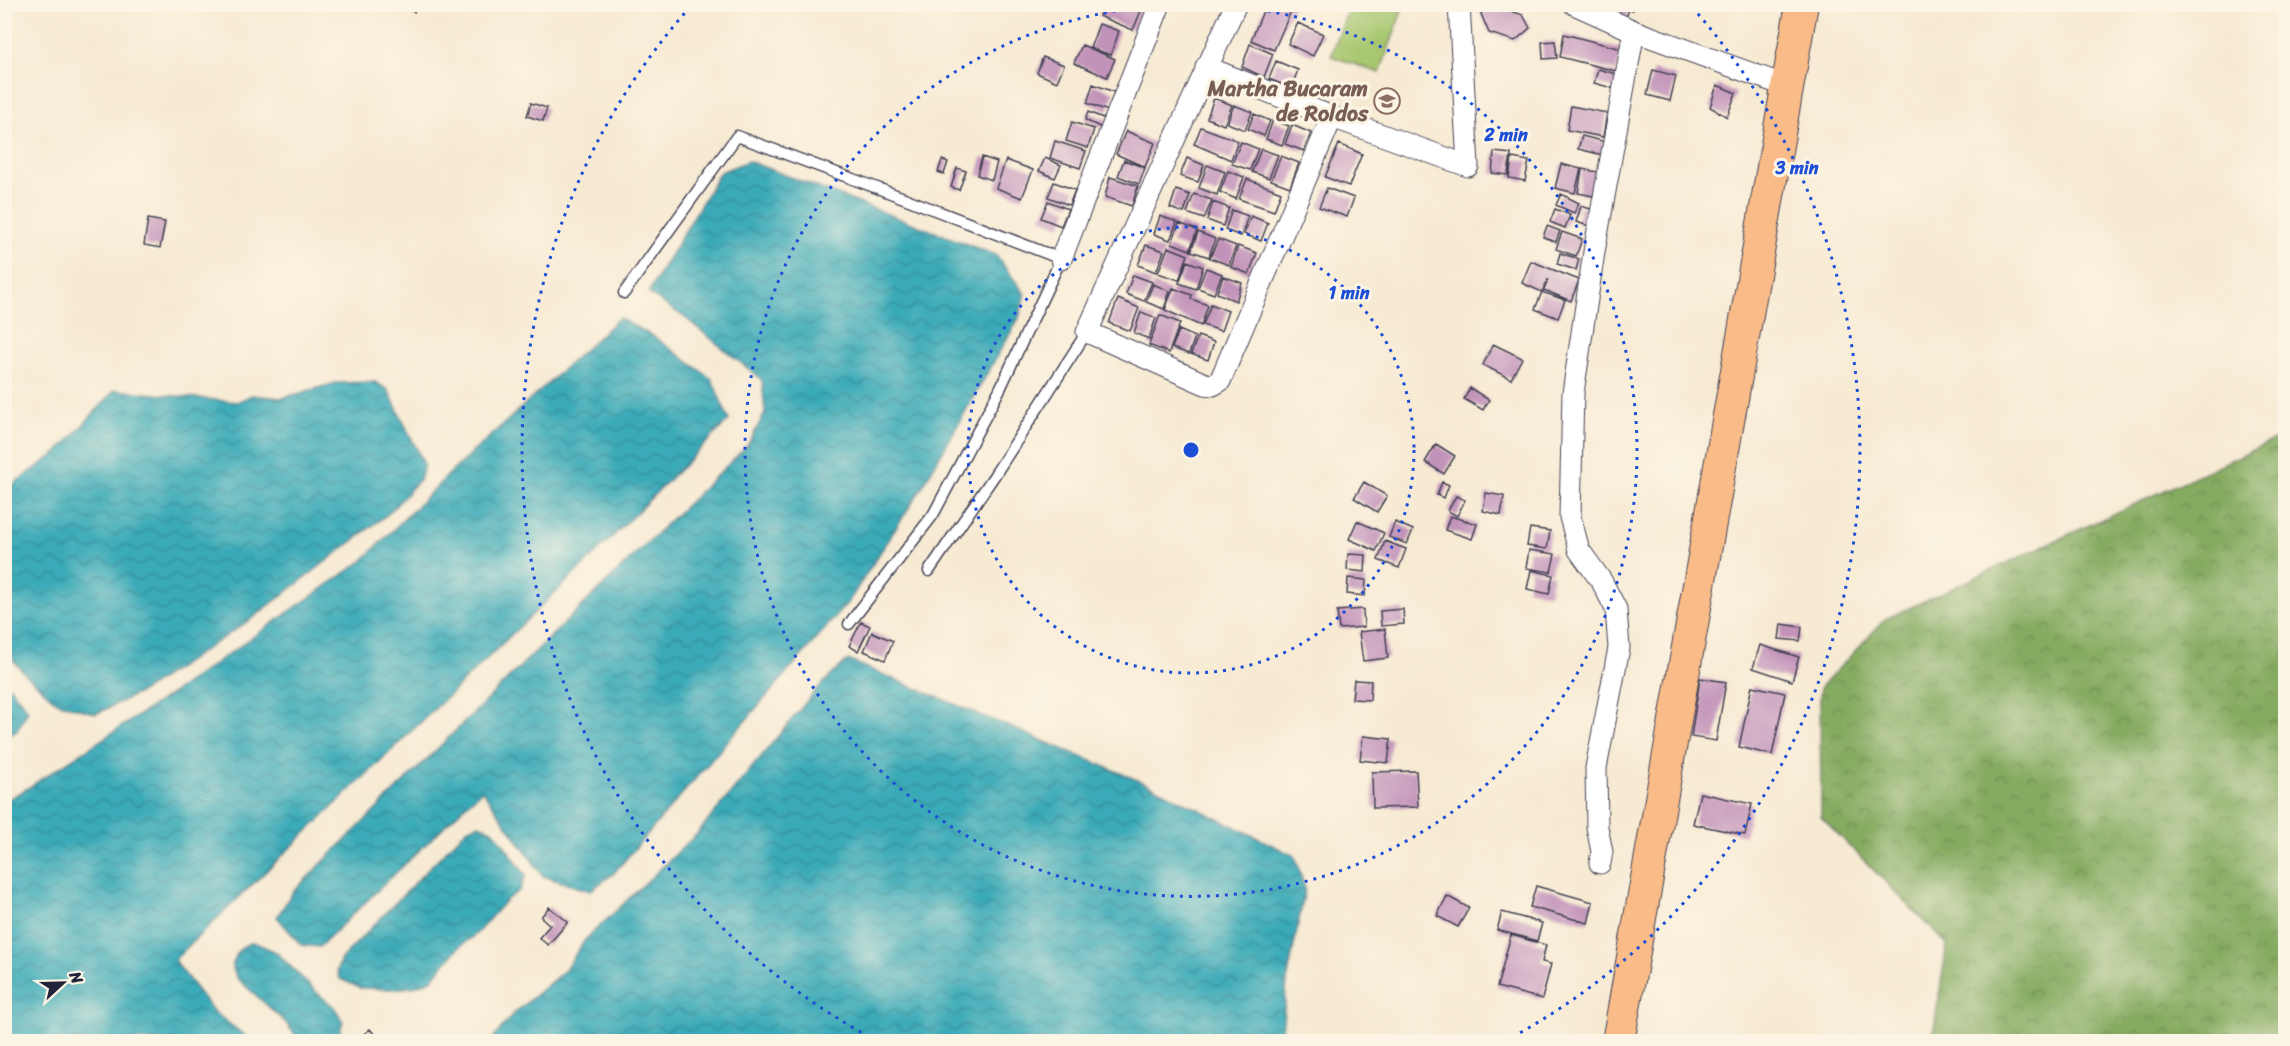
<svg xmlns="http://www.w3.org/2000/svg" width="2290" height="1046" viewBox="0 0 2290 1046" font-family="Sriracha,sans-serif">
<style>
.forest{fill:url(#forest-crowns);stroke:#54664e;stroke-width:1.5}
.garden{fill:#a7c66e;stroke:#647454;stroke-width:1.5}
.water{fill:url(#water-waves);stroke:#2e667a;stroke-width:1.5}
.building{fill:#c293ba}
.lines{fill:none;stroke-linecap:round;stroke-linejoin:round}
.service-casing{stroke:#424052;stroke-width:13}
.minor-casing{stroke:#424052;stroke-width:23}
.primary-casing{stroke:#424052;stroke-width:34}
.service{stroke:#fff;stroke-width:10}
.minor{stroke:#fff;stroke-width:21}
.primary{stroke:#f9bc89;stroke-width:32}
.ring{fill:none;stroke:#1d4ed8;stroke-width:3;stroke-dasharray:3 6}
.labels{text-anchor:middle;stroke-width:6;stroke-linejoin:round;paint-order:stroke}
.education-label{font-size:22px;font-weight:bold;fill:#785e54;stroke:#fcf5e5;text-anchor:end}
.centre{fill:#1d4ed8;stroke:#fcf5e5;stroke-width:3}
.ring-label{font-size:18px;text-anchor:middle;font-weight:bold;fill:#1d4ed8;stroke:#fcf5e5;stroke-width:6;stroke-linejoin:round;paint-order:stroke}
</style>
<defs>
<pattern id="forest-crowns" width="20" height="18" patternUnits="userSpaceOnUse" patternTransform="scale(1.5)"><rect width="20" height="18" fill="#85ab61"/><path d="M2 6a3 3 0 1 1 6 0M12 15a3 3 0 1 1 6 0" fill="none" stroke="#6c8b51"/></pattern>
<pattern id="water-waves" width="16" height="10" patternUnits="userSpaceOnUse" patternTransform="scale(1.5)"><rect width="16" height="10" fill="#3aaab8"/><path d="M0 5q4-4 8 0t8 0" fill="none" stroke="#308a97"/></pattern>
</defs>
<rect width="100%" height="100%" fill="#fcf5e5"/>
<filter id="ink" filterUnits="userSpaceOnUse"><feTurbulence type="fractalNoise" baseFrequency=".0167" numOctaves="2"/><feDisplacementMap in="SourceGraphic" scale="12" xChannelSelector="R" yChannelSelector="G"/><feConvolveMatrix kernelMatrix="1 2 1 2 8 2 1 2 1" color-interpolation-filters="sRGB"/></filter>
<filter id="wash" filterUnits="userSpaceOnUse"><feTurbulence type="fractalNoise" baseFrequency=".008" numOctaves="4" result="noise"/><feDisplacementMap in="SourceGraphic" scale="24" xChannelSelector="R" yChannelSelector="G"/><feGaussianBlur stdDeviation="1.35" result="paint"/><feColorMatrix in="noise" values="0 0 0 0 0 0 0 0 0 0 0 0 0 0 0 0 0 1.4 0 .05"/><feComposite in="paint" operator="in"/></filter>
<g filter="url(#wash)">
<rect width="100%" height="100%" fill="#f7ead3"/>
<path class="forest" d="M 2285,435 L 2285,1041 L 1932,1041 L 1947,944 L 1821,817 L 1820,688 L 1885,619 Z"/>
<path class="garden" d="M 1350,5 L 1404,5 L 1380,73 L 1331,56 Z"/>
<path class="water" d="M 748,161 L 996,255 L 1025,294 L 1019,318 L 921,489 L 849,601 L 613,874 L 590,891 L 543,876 L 482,790 L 319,947 L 301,945 L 277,917 L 292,893 L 548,639 L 747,446 L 765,413 L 762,380 L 684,317 L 648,293 L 720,172 Z
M 619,318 L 654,337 L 712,379 L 729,420 L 586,563 L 174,960 L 214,1012 L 252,1041 L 5,1041 L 5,801 L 28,788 L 165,698 L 362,561 L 450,473 Z
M 375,382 L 388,390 L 424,464 L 421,478 L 389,513 L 253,618 L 143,691 L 96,714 L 57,702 L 24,673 L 5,650 L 5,490 L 58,452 L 115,390 L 237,402 L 252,395 L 282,398 L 336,383 Z
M 848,660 L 1147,784 L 1295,856 L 1305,889 L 1287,981 L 1281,1041 L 491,1041 L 512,1015 L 565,970 L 585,940 L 697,834 L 817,689 Z
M 10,687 L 28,710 L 17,731 L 5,738 L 5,688 Z
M 479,824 L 494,831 L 526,875 L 520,890 L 506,900 L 477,933 L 458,948 L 431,980 L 413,987 L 392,989 L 360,988 L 340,979 L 337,970 L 341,959 L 467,829 Z
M 249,943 L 256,943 L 276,952 L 315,991 L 334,1007 L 343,1021 L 338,1041 L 300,1041 L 286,1023 L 237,978 L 232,966 L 238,951 Z"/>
<g id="blocks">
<path class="building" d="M 396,4 L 418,4 L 414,12 Z
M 1103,4 L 1144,4 L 1133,30 L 1099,16 Z
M 1266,4 L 1294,4 L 1274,50 L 1251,40 Z
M 1474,4 L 1484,4 L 1480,12 L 1472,9 Z
M 1485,4 L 1499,4 L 1498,7 L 1523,15 L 1530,28 L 1515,41 L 1489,33 L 1481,14 Z
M 1612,5 L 1635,5 L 1633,10 L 1629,9 L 1626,18 L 1610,13 Z
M 1298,23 L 1323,34 L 1313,56 L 1288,44 Z
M 1099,24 L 1119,31 L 1111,55 L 1090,48 Z
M 1564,34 L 1622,49 L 1616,71 L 1560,57 Z
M 1555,41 L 1557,58 L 1543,59 L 1542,42 Z
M 1250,44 L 1273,54 L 1264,77 L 1242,67 Z
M 1082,45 L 1115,59 L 1107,77 L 1074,63 Z
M 1043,57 L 1064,65 L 1057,82 L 1037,73 Z
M 1276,61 L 1298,70 L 1291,88 L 1269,79 Z
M 1598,69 L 1620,75 L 1616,89 L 1594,83 Z
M 1653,70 L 1676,76 L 1670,101 L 1647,95 Z
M 1093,84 L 1114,92 L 1108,111 L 1087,103 Z
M 1717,85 L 1736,93 L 1727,117 L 1710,107 Z
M 1214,98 L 1232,105 L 1224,125 L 1207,118 Z
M 531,103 L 547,108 L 543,121 L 527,116 Z
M 1234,105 L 1252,112 L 1245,130 L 1227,123 Z
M 1571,106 L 1607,113 L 1603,137 L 1567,130 Z
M 1088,112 L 1108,120 L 1104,129 L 1085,120 Z
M 1254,114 L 1270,121 L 1264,136 L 1248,129 Z
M 1273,120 L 1289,126 L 1282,145 L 1266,139 Z
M 1072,122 L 1094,129 L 1088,148 L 1066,141 Z
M 1292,125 L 1311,133 L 1304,151 L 1285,144 Z
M 1201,127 L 1238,141 L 1231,160 L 1194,144 Z
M 1126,131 L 1155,143 L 1145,167 L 1116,154 Z
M 1582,136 L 1606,142 L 1603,155 L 1578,149 Z
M 1055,141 L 1086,151 L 1080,168 L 1050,158 Z
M 1241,142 L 1258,149 L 1250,170 L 1232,164 Z
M 1339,144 L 1362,154 L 1349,186 L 1325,177 Z
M 1261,149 L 1278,155 L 1269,178 L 1252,172 Z
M 1494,152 L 1511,154 L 1508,175 L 1492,173 Z
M 1281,156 L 1299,163 L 1290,187 L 1271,180 Z
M 982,157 L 997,162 L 992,180 L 977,175 Z
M 1045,158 L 1061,165 L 1055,178 L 1039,171 Z
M 1187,158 L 1204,165 L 1198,182 L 1180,176 Z
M 1512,158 L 1529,161 L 1525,181 L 1509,178 Z
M 942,160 L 948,162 L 944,174 L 938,172 Z
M 1006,160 L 1033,170 L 1022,198 L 996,188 Z
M 1124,160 L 1145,168 L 1139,184 L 1118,176 Z
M 1561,164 L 1581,169 L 1575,193 L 1555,188 Z
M 1207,165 L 1225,172 L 1217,195 L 1199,188 Z
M 957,168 L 966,171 L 959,190 L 951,187 Z
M 1582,169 L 1603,173 L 1598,197 L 1578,193 Z
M 1228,171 L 1244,177 L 1236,199 L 1220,192 Z
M 1110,177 L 1138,186 L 1132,206 L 1105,197 Z
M 1247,179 L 1281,192 L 1274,211 L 1239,199 Z
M 1054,182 L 1075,190 L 1069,205 L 1048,197 Z
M 1327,188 L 1354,198 L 1347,217 L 1319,207 Z
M 1176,190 L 1190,195 L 1184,213 L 1170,208 Z
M 1194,194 L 1212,200 L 1204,219 L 1187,213 Z
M 1561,194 L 1579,203 L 1574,213 L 1556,205 Z
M 1048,201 L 1068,209 L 1061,226 L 1041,218 Z
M 1213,202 L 1229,208 L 1223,226 L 1207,220 Z
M 1581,206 L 1594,210 L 1589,226 L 1576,222 Z
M 1555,209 L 1570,215 L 1565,228 L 1550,222 Z
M 1232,210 L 1248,216 L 1241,236 L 1225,230 Z
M 1160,216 L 1177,222 L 1170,240 L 1154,234 Z
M 1251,216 L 1268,223 L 1261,241 L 1244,234 Z
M 148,219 L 165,222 L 160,248 L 144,245 Z
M 1179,223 L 1197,230 L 1190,250 L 1172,243 Z
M 1547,226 L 1560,231 L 1556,242 L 1543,237 Z
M 1198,232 L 1215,239 L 1209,257 L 1191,251 Z
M 1562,232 L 1582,239 L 1576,256 L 1556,249 Z
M 1218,239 L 1236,246 L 1229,265 L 1210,258 Z
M 1146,245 L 1164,251 L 1156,272 L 1138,265 Z
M 1238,246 L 1257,253 L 1249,274 L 1231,267 Z
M 1168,247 L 1188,255 L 1179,280 L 1158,273 Z
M 1560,253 L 1579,259 L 1576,270 L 1557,264 Z
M 1187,261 L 1203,267 L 1196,289 L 1179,283 Z
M 1531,261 L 1579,280 L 1571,301 L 1544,290 L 1548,279 L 1542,292 L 1522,283 Z
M 1206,268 L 1222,274 L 1214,294 L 1198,288 Z
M 1133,275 L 1152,282 L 1144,301 L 1126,294 Z
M 1223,276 L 1242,283 L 1236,301 L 1217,293 Z
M 1153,284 L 1170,291 L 1164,309 L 1146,302 Z
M 1173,288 L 1192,295 L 1191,299 L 1208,305 L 1201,326 L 1165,310 Z
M 1542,292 L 1565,300 L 1558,318 L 1535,309 Z
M 1118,299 L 1139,308 L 1130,331 L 1109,323 Z
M 1211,304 L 1228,311 L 1221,331 L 1203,325 Z
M 1141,312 L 1156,318 L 1149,339 L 1134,333 Z
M 1160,315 L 1180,323 L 1169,353 L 1149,345 Z
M 1179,330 L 1195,337 L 1189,354 L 1172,348 Z
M 1198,336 L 1214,342 L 1208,360 L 1191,354 Z
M 1493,344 L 1522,358 L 1511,379 L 1483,365 Z
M 1470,388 L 1489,400 L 1483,410 L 1464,399 Z
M 1436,444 L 1455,456 L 1444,474 L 1425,462 Z
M 1364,482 L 1387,496 L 1377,512 L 1354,498 Z
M 1442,482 L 1449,485 L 1444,498 L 1437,495 Z
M 1486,493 L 1504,496 L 1501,515 L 1483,511 Z
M 1456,496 L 1465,500 L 1457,516 L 1448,511 Z
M 1450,516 L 1477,524 L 1472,539 L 1445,530 Z
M 1357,521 L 1384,533 L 1376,551 L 1349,539 Z
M 1395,522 L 1413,530 L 1407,544 L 1389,537 Z
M 1530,528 L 1550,531 L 1547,549 L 1527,546 Z
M 1385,541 L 1406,549 L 1399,568 L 1378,560 Z
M 1529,550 L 1555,554 L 1551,572 L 1526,568 Z
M 1348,554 L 1366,555 L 1365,572 L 1347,570 Z
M 1531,570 L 1553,575 L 1549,594 L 1527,589 Z
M 1348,578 L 1366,580 L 1365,596 L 1347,594 Z
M 1363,609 L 1364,627 L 1339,629 L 1337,611 Z
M 1403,609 L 1404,624 L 1381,626 L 1380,611 Z
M 861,622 L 870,626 L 858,651 L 849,646 Z
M 1781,624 L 1802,627 L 1800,641 L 1779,639 Z
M 1385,629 L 1388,658 L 1363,661 L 1359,632 Z
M 872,632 L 893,641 L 885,660 L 864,651 Z
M 1760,645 L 1799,657 L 1792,681 L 1753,668 Z
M 1700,678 L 1726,682 L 1716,741 L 1691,737 Z
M 1354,680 L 1371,681 L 1370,700 L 1352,699 Z
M 1752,686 L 1785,693 L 1772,755 L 1739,747 Z
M 1363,736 L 1391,739 L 1388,763 L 1360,760 Z
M 1416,771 L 1418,807 L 1373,808 L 1372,772 Z
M 1700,793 L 1752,804 L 1745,835 L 1693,824 Z
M 1536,886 L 1593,902 L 1588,923 L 1530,907 Z
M 1447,896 L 1469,908 L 1458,927 L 1437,916 Z
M 549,907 L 568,922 L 548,945 L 539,938 L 550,925 L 541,917 Z
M 1502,912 L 1542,923 L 1537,941 L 1497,930 Z
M 1511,935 L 1546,945 L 1542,962 L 1551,964 L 1542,999 L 1497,987 Z
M 370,1029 L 380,1041 L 355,1041 Z"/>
</g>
</g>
<g filter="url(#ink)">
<use href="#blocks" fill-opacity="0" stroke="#424052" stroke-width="1.5"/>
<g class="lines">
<g class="service-casing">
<path id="service" d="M 624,293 L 737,136 L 904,198 L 1061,259 L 1000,389 L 933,515 L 849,624
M 929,571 L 994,476 L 1087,332"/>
</g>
<g class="minor-casing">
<path id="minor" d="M 1236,4 L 1087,332 L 1205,384 L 1213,385 L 1220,381 L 1332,117
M 1574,4 L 1634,31 L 1786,86
M 1206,67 L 1332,117 L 1468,166 L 1459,4
M 1061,259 L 1160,4
M 1600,863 L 1602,852 L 1597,827 L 1596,768 L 1619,648 L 1616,609 L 1602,582 L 1579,550 L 1570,517 L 1573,393 L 1594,252 L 1634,31"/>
</g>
<g class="primary-casing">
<path id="primary" d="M 1618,1042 L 1802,4"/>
</g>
<use href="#service" class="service"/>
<use href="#minor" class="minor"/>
<use href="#primary" class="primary"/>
</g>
</g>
<g class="ring">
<circle cx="1191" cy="450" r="223"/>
<path d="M1214 5A446 446 0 1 1 1168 5"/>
<path d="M877 1041A669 669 0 0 1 690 7M1692 7A669 669 0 0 1 1505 1041"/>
</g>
<defs>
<g id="school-ring" transform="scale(1.35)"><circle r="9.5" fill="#fcf5e5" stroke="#8d6e63" stroke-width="1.5"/><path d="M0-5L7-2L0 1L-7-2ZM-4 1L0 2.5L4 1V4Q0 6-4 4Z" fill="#8d6e63"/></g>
</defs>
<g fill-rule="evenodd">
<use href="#school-ring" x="1387" y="101"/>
</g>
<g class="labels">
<g class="education-label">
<text x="1368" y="96">Martha Bucaram<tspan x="1368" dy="25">de Roldos</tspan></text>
</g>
</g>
<circle cx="1191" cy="450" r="9" class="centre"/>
<g class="ring-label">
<text x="1506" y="141">2 min</text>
<text x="1797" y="174">3 min</text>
<text x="1349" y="299">1 min</text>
</g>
<rect width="2290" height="1046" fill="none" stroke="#fcf5e5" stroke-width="24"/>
<g transform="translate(63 983) rotate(68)" stroke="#fcf5e5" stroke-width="4.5" paint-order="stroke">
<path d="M0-4.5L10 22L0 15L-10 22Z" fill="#22223b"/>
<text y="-9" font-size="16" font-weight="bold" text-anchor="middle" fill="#22223b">N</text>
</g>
</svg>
